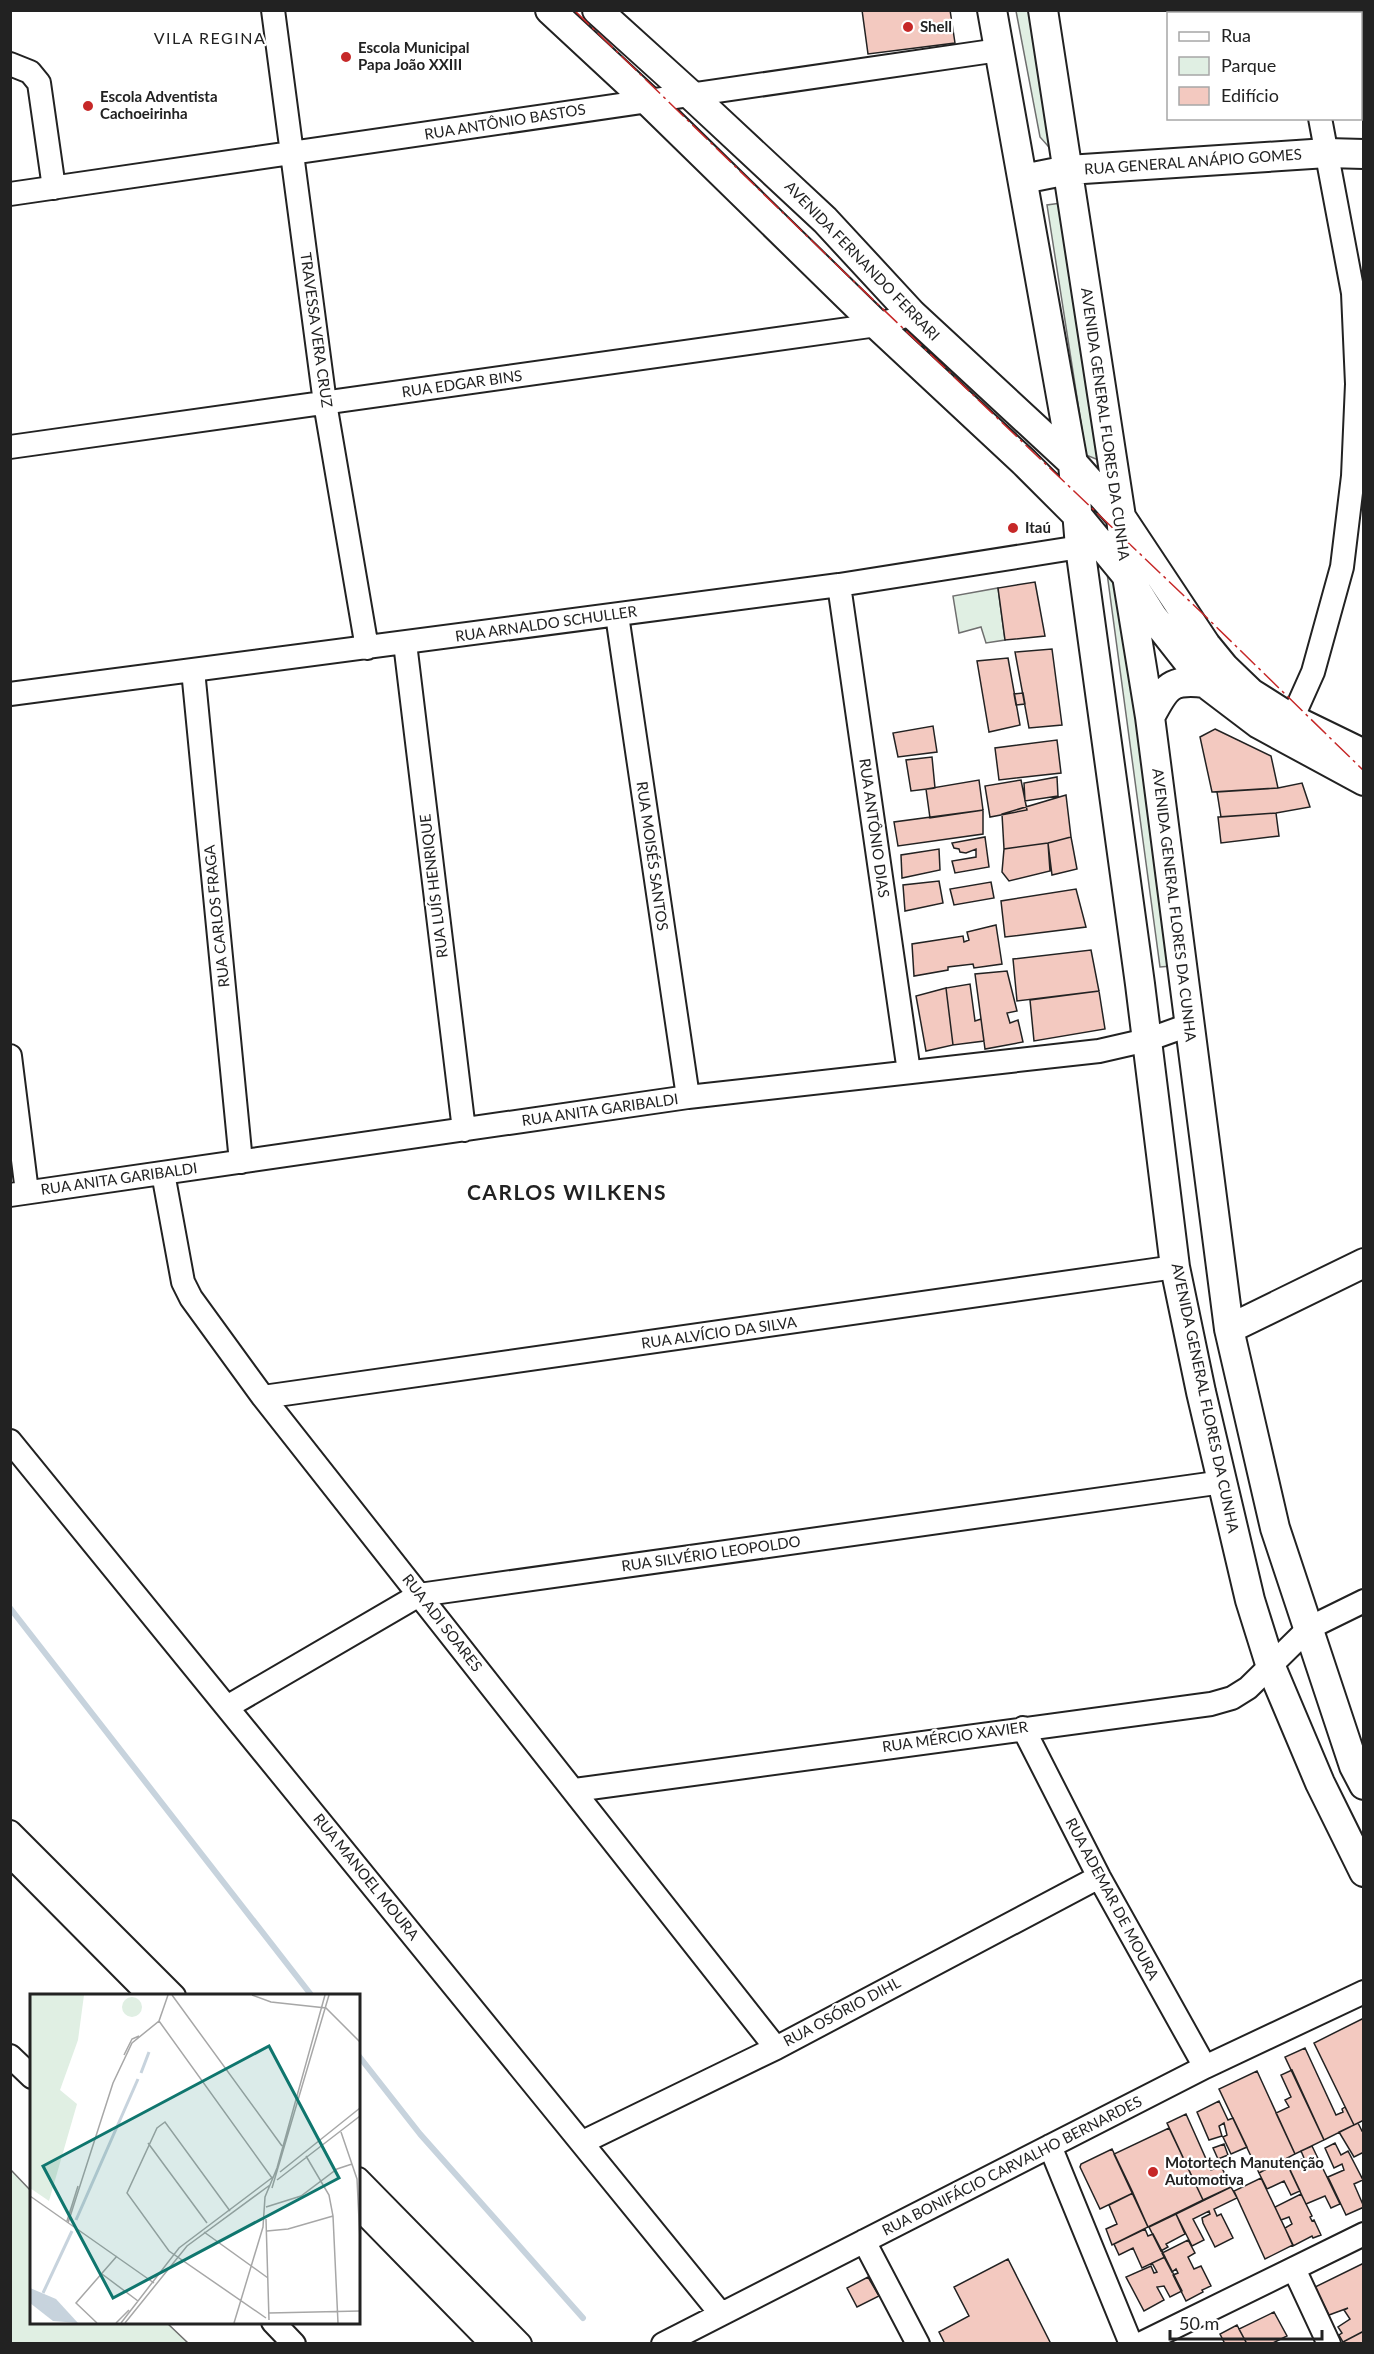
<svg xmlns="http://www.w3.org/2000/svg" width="1374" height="2354" viewBox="0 0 1374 2354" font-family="Lato,sans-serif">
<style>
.green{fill:#e0efe3;stroke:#6f6f6f;stroke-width:1.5}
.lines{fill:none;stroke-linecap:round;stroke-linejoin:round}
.stream{stroke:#c7d3dd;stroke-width:6}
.building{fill:#f3c9c0;stroke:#222;stroke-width:1.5}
.minor-casing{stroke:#222;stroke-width:26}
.major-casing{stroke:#222;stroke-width:32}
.minor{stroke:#fff;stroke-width:22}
.major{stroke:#fff;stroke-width:28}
.power{stroke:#c62828;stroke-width:1.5;stroke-dasharray:21 4.5 3 4.5;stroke-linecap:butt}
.poi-dot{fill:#c62828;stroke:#fff;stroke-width:2}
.labels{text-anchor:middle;stroke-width:4.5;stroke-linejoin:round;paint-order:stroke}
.poi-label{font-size:15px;font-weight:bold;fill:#222;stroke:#fff;text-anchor:start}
.street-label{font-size:15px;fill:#222;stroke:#fff}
.neighbourhood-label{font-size:16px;letter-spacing:1.5px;fill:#222;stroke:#fff}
.district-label{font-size:21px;font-weight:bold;letter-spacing:1.5px;fill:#222;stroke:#fff}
.inset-river{fill:none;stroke:#c7d3dd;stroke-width:3}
.inset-road{fill:none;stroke:#a7a7a7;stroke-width:1.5}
.view{fill:#0f766e;fill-opacity:0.15;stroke:#0f766e;stroke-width:3}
.inset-edge{fill:none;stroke:#222;stroke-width:3}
</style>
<rect width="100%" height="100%" fill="#fff"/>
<path class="green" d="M 1016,11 L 1029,11 L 1055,154 L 1040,137 Z
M 1061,203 L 1101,461 L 1086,455 L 1047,205 Z
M 1105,558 L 1119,573 L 1172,966 L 1160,967 Z
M 998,588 L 1005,640 L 986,643 L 981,627 L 959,633 L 953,596 Z
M 11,2170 L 31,2191 L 32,2322 L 167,2323 L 188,2343 L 11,2343 Z"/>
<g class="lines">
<path class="stream" d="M 10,1608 L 312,1996
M 358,2055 L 420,2134 L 583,2318"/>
</g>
<path class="building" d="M 862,10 L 950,10 L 955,43 L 868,54 Z
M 1035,582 L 1045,636 L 1005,640 L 998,588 Z
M 1052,649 L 1062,725 L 1029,728 L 1015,652 Z
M 1008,658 L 1020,725 L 989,732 L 977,661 Z
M 1023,693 L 1025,704 L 1016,705 L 1014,694 Z
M 933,726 L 937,752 L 898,757 L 893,733 Z
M 1215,729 L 1271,756 L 1278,788 L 1212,792 L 1200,737 Z
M 1057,740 L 1061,773 L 999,780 L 995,748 Z
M 932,757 L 935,788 L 911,791 L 906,760 Z
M 1057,777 L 1058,796 L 1025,801 L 1024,783 Z
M 979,780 L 983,810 L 930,818 L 926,789 Z
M 1021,780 L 1027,810 L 990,817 L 985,786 Z
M 1302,783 L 1310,807 L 1276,813 L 1221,817 L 1217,792 L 1278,788 Z
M 1066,795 L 1071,837 L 1048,843 L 1004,849 L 1002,814 Z
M 983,810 L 983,834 L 898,846 L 894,822 Z
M 1276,813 L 1279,836 L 1221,843 L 1218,817 Z
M 985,837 L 989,867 L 955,873 L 952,861 L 976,857 L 976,849 L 966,853 L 960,852 L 959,849 L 954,848 L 952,843 Z
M 1071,837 L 1077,869 L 1052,875 L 1048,843 Z
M 1048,843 L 1050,871 L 1009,881 L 1002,872 L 1004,849 Z
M 939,849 L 940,870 L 902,878 L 901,855 Z
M 939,881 L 943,903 L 905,911 L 903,885 Z
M 991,882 L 994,898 L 954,905 L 950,889 Z
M 1076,889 L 1086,927 L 1005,937 L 1001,901 Z
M 996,925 L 1002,964 L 974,968 L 973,964 L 948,967 L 948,970 L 914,976 L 912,944 L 963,936 L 964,942 L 969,940 L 967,932 Z
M 1091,950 L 1099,991 L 1017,1001 L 1013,959 Z
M 1007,971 L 1017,1011 L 1007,1013 L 1010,1023 L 1018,1020 L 1023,1042 L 985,1049 L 975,974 Z
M 970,984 L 975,1021 L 981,1019 L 984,1041 L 953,1045 L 946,988 Z
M 946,988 L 953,1045 L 926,1051 L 916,996 Z
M 1099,991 L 1105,1029 L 1034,1041 L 1030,1000 Z
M 1364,2018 L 1364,2120 L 1354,2125 L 1314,2043 Z
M 1305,2048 L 1336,2115 L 1343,2112 L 1342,2109 L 1345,2107 L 1354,2125 L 1324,2140 L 1285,2057 Z
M 1292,2070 L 1324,2140 L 1295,2154 L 1276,2113 L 1289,2107 L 1285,2100 L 1291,2097 L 1281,2075 Z
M 1257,2071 L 1295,2154 L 1259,2173 L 1219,2089 Z
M 1219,2101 L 1228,2120 L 1233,2118 L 1247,2147 L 1231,2154 L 1223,2137 L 1227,2135 L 1224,2123 L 1219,2126 L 1222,2136 L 1209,2140 L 1197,2112 Z
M 1186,2114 L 1211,2170 L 1221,2166 L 1231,2187 L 1203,2200 L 1167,2123 Z
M 1358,2123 L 1362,2131 L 1364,2130 L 1364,2152 L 1354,2157 L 1339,2132 Z
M 1169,2128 L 1203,2200 L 1148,2227 L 1114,2154 Z
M 1335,2143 L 1341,2155 L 1348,2151 L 1363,2180 L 1354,2184 L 1364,2207 L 1346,2215 L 1328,2177 L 1344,2170 L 1342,2164 L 1334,2168 L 1325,2148 Z
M 1224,2144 L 1228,2155 L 1218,2159 L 1213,2148 Z
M 1312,2146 L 1340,2204 L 1331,2208 L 1325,2196 L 1306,2204 L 1288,2166 L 1304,2158 L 1301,2151 Z
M 1112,2149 L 1133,2193 L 1100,2209 L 1080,2167 L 1081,2164 Z
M 1285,2159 L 1300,2191 L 1291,2195 L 1284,2181 L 1267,2189 L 1259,2173 Z
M 1261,2178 L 1293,2245 L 1265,2259 L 1234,2191 Z
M 1231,2187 L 1237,2198 L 1214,2209 L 1217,2216 L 1221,2214 L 1233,2238 L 1215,2247 L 1203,2223 L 1202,2218 L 1210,2214 L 1209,2211 L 1193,2219 L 1204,2240 L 1192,2246 L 1176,2214 Z
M 1133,2193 L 1148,2227 L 1112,2245 L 1106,2229 L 1117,2224 L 1109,2205 Z
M 1301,2194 L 1312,2216 L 1310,2217 L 1312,2221 L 1314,2220 L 1321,2235 L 1313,2238 L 1312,2236 L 1293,2246 L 1285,2228 L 1292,2224 L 1289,2217 L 1281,2220 L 1275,2207 Z
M 1176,2214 L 1185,2234 L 1166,2244 L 1168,2247 L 1161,2251 L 1149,2227 Z
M 1145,2229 L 1148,2236 L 1153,2234 L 1165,2257 L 1142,2268 L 1133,2248 L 1119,2255 L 1114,2244 Z
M 1188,2240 L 1195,2253 L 1188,2257 L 1194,2269 L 1201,2266 L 1211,2286 L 1202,2290 L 1203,2292 L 1186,2301 L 1173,2275 L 1178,2273 L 1176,2269 L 1172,2272 L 1162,2253 Z
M 1165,2257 L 1182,2291 L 1170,2297 L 1164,2286 L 1157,2287 L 1164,2300 L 1144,2311 L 1126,2277 L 1151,2266 L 1154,2273 L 1157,2272 L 1152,2263 Z
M 1008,2259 L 1051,2344 L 945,2344 L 939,2332 L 969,2316 L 954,2287 Z
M 1364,2263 L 1364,2331 L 1343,2342 L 1339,2335 L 1342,2333 L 1338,2327 L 1350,2319 L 1344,2310 L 1348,2308 L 1329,2315 L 1315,2287 Z
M 868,2277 L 879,2296 L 857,2307 L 847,2288 Z
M 1274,2312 L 1287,2336 L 1271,2344 L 1247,2344 L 1239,2329 Z
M 1237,2325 L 1247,2344 L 1225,2344 L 1220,2334 Z
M 1364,2331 L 1364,2344 L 1344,2344 L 1343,2342 Z"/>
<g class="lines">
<g class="minor-casing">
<path id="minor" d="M 273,10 L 325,403 L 367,648
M 1299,10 L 1299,14
M 10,64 L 30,72 L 39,83 L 54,188
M 10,194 L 999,50
M 10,447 L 877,325 L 912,314
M 839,585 L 909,1072
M 617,615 L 688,1097
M 405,643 L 464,1130
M 193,670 L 241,1162
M 10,694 L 839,585 L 1080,547
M 1292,719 L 1313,672 L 1342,567 L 1353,476 L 1357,384 L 1353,293 L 1320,118
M 10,1056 L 27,1192
M 163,1173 L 183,1282 L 191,1298 L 263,1397 L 776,2048
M 10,1195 L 688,1097 L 1099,1051 L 1147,1040 L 1189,1025
M 263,1397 L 1175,1267
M 10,1441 L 721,2314
M 227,1707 L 419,1595 L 1223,1482
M 1023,1728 L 1099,1877 L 1205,2067
M 575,1790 L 1211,1704 L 1232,1698 L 1248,1688 L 1309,1628 L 1364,1601
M 10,1832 L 174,1996
M 10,1855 L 150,1996
M 10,2056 L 32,2077
M 583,2142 L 776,2048 L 1099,1877
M 1050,2146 L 1131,2344
M 358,2179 L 520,2344
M 358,2207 L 492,2344
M 864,2241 L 918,2344
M 1294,2269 L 1329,2344
M 273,2322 L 294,2344
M 663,2344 L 1205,2067 L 1364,1992
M 1140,2344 L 1364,2234"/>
</g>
<g class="major-casing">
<path id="major" d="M 550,10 L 648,101 L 877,325 L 1024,462 L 1076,514 L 1127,576 L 1153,617 L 1205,683 L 1259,724 L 1364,781
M 597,10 L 692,96 L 825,220 L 912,314 L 1073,463 L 1121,517 L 1206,645 L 1224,667 L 1251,693 L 1292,719 L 1364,754
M 992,10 L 1073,463 L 1080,547 L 1140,984 L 1175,1267 L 1201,1392 L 1250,1600 L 1271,1667 L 1320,1783 L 1364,1872
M 1043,10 L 1121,517 L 1127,576 L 1150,717 L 1229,1329 L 1275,1528 L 1354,1766 L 1364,1785
M 1023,179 L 1068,170 L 1327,153 L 1364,154
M 1150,717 C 1166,687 1169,679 1205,683
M 1229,1329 L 1364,1263"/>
</g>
<use href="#minor" class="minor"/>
<use href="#major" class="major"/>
<path class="power" d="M 574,10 L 844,272 L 1201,612 L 1364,771"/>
</g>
<g class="poi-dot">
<circle cx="908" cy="27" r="6"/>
<circle cx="346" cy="57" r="6"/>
<circle cx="88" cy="106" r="6"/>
<circle cx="1013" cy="528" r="6"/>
<circle cx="1153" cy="2172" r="6"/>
</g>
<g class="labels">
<g class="poi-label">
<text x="920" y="32">Shell</text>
<text x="358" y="53">Escola Municipal<tspan x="358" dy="17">Papa João XXIII</tspan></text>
<text x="100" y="102">Escola Adventista<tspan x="100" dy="17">Cachoeirinha</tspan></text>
<text x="1025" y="533">Itaú</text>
<text x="1165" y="2168">Motortech Manutenção<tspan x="1165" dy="17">Automotiva</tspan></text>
</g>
<g class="street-label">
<text transform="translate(505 122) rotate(-9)" y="5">RUA ANTÔNIO BASTOS</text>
<text transform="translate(1193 162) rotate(-4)" y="5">RUA GENERAL ANÁPIO GOMES</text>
<text transform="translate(862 261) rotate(46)" y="5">AVENIDA FERNANDO FERRARI</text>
<text transform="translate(316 330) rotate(82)" y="5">TRAVESSA VERA CRUZ</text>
<text transform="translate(462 384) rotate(-8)" y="5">RUA EDGAR BINS</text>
<text transform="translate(1105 424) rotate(82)" y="5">AVENIDA GENERAL FLORES DA CUNHA</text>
<text transform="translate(546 624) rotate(-8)" y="5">RUA ARNALDO SCHULLER</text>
<text transform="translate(874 828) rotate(82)" y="5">RUA ANTÔNIO DIAS</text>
<text transform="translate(652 856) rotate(82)" y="5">RUA MOISÉS SANTOS</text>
<text transform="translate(434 886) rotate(-97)" y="5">RUA LUÍS HENRIQUE</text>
<text transform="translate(1174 905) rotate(83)" y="5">AVENIDA GENERAL FLORES DA CUNHA</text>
<text transform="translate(217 916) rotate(-96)" y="5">RUA CARLOS FRAGA</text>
<text transform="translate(600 1110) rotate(-8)" y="5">RUA ANITA GARIBALDI</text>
<text transform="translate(119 1179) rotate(-8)" y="5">RUA ANITA GARIBALDI</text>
<text transform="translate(719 1333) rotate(-8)" y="5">RUA ALVÍCIO DA SILVA</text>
<text transform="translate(1205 1398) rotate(78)" y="5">AVENIDA GENERAL FLORES DA CUNHA</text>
<text transform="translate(711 1554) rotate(-8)" y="5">RUA SILVÉRIO LEOPOLDO</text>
<text transform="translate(442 1623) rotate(52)" y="5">RUA ADI SOARES</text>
<text transform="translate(955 1737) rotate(-8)" y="5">RUA MÉRCIO XAVIER</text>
<text transform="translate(366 1877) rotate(51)" y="5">RUA MANOEL MOURA</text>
<text transform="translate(1112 1899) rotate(62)" y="5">RUA ADEMAR DE MOURA</text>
<text transform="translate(842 2012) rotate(-28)" y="5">RUA OSÓRIO DIHL</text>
<text transform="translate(1012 2166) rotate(-27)" y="5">RUA BONIFÁCIO CARVALHO BERNARDES</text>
</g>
<g class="neighbourhood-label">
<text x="210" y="44">VILA REGINA</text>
</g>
<g class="district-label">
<text x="567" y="1200">CARLOS WILKENS</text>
</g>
</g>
<g transform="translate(30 1994)">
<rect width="330" height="330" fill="#fff"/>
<path d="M 0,1 L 54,1 L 48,46 L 30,96 L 47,110 L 19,207 L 0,194 ZM92 13a10 10 0 1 1 20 0a10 10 0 1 1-20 0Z" fill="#e0efe3"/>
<path d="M 0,294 L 26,305 L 48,329 L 23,327 L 0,309 Z" fill="#c7d3dd"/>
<path class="inset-river" d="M 111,79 L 119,58M 46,226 L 108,85M 13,299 L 42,237"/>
<path class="inset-road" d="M 142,1 L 252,152M 222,1 L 241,8 L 296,14 L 330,48M 129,27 L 242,184M 94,61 L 102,45 L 109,42M 311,138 L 327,185 L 330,246M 118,149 L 177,229M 276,162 L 299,201 L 303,222 L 308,329M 250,178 L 330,114M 247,186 L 330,122M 242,194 L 299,1M 0,202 L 124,289M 236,213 L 271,202 L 307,175 L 322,170M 200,217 L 135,128 L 127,134 L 97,199 L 139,257 L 236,324M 236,225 L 239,326M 37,227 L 48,192M 38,229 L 83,89 L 102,49 L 129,27 L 138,1M 237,237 L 258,235 L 303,222M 174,238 L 238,284M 72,280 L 108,307M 239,319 L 330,317M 67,329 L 46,309 L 87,262M 86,329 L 99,316M 91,329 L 149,254 L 243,183M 95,329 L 157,252 L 240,191M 204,329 L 233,233 L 235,203 L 247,174 L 295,1"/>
<path class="view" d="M 239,52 L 309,184 L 83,304 L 13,172 Z"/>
<rect width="330" height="330" class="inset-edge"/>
</g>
<rect width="1374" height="2354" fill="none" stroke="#222222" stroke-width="24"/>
<rect x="1167" y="12" width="195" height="108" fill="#ffffff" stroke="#a7a7a7" stroke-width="1.5"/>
<rect x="1179" y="32" width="30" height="9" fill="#ffffff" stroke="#a7a7a7" stroke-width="1.5"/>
<text x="1221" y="42" font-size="18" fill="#222222">Rua</text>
<rect x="1179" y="57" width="30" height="18" fill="#e0efe3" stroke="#a7a7a7" stroke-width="1.5"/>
<text x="1221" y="72" font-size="18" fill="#222222">Parque</text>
<rect x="1179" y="87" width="30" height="18" fill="#f3c9c0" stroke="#a7a7a7" stroke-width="1.5"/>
<text x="1221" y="102" font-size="18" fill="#222222">Edifício</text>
<path d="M1170 2330v9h152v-9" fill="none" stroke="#222222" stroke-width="3"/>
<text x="1179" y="2330" font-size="18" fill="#222222" stroke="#ffffff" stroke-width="4.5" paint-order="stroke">50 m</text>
</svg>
